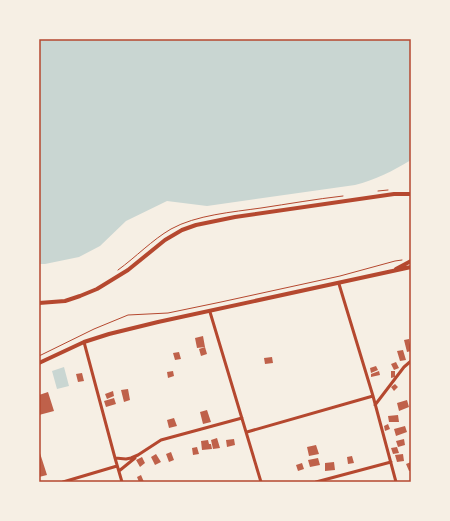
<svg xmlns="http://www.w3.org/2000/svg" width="450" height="521" viewBox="0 0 450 521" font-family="'DM Sans',sans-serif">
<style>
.water{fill:#c9d6d2}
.building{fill:#bf614a}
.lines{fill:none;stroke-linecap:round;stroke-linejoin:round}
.path{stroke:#b5482f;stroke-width:1}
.minor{stroke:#b5482f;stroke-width:3}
.tertiary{stroke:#b5482f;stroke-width:4}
.neatline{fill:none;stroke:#b5482f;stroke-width:1.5}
</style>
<rect width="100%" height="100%" fill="#f6efe4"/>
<path class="water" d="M 39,39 L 411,39 L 411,160 C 393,171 375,180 355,185 L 207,206 L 167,201 L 126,221 L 100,246 L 79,257 L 45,264 L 39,264 Z
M 64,367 L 69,386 L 57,389 L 52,371 Z"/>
<path class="building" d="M 203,336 L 205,347 L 197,348 L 195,338 Z
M 409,339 L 411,351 L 407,352 L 404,340 Z
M 205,347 L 207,354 L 201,356 L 199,349 Z
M 403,350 L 406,360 L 400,361 L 397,351 Z
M 179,352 L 181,359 L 175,360 L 173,353 Z
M 272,357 L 273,363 L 265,364 L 264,358 Z
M 396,362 L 399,368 L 394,370 L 391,364 Z
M 376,366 L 378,370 L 371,373 L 370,368 Z
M 173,371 L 174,376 L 168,378 L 167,372 Z
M 379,371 L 380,375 L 371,377 L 371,374 Z
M 391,371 L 395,371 L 395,377 L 391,378 Z
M 82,373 L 84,381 L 78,382 L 76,374 Z
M 395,384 L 398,387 L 394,391 L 391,387 Z
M 128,389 L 130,400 L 124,402 L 121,390 Z
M 113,391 L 114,396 L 107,399 L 105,394 Z
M 48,392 L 54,411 L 39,415 L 39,395 Z
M 114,398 L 116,404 L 106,407 L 104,401 Z
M 407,400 L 409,407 L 399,411 L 397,403 Z
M 207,410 L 211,422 L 203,424 L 200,412 Z
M 398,415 L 399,422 L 389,422 L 388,416 Z
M 174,418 L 177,426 L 169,428 L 167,420 Z
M 388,424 L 390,429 L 385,431 L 384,426 Z
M 405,426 L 407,432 L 396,436 L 394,429 Z
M 217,438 L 220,448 L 213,449 L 211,440 Z
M 234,439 L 235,445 L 227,447 L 226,440 Z
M 404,439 L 405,445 L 398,447 L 396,441 Z
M 208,440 L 209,444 L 211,444 L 212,449 L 202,450 L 201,441 Z
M 316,445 L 319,454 L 309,456 L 307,447 Z
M 197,447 L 199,454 L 193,455 L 192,448 Z
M 397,447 L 399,453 L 393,454 L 391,448 Z
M 39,450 L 47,475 L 39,477 Z
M 171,452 L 174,460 L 169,462 L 166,454 Z
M 156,454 L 161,462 L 155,465 L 151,457 Z
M 403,454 L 404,461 L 397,462 L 395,455 Z
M 352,456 L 354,463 L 348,464 L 347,457 Z
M 142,457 L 145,463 L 140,467 L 136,460 Z
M 318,458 L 320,465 L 310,467 L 308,460 Z
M 334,462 L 335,470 L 325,471 L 325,463 Z
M 411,462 L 411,471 L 409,471 L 406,464 Z
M 302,463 L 304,469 L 298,471 L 296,465 Z
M 141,475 L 144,482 L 139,482 L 137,477 Z"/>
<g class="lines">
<path class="path" d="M 378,191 L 388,190
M 118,270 C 136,257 152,240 171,229 C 196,215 233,212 261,208 C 288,204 316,199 343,196
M 39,356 L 94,329 L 128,315 L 168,313 L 221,302 L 340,276 L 395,261 L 402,260"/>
<path class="minor" d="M 339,284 L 373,396 L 396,482
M 210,312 L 261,482
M 84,342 L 115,458 L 122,482
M 375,405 L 404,367 L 411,361
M 247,432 L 373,396
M 115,458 L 126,459 L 131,458 L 138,455 L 161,440 L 242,418
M 119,471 L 135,458
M 63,482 L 117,466
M 316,482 L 391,462"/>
<path class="tertiary" d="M 396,269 L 411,261
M 39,303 L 65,301 L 80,296 L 97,289 L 128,270 L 165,240 L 182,230 L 196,225 L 235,217 L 394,194 L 411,194
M 39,363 L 84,342 L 109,334 L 158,322 L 411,267"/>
</g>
<rect width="450" height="521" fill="none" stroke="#f6efe4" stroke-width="80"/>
<rect x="40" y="40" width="370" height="441" class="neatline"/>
</svg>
